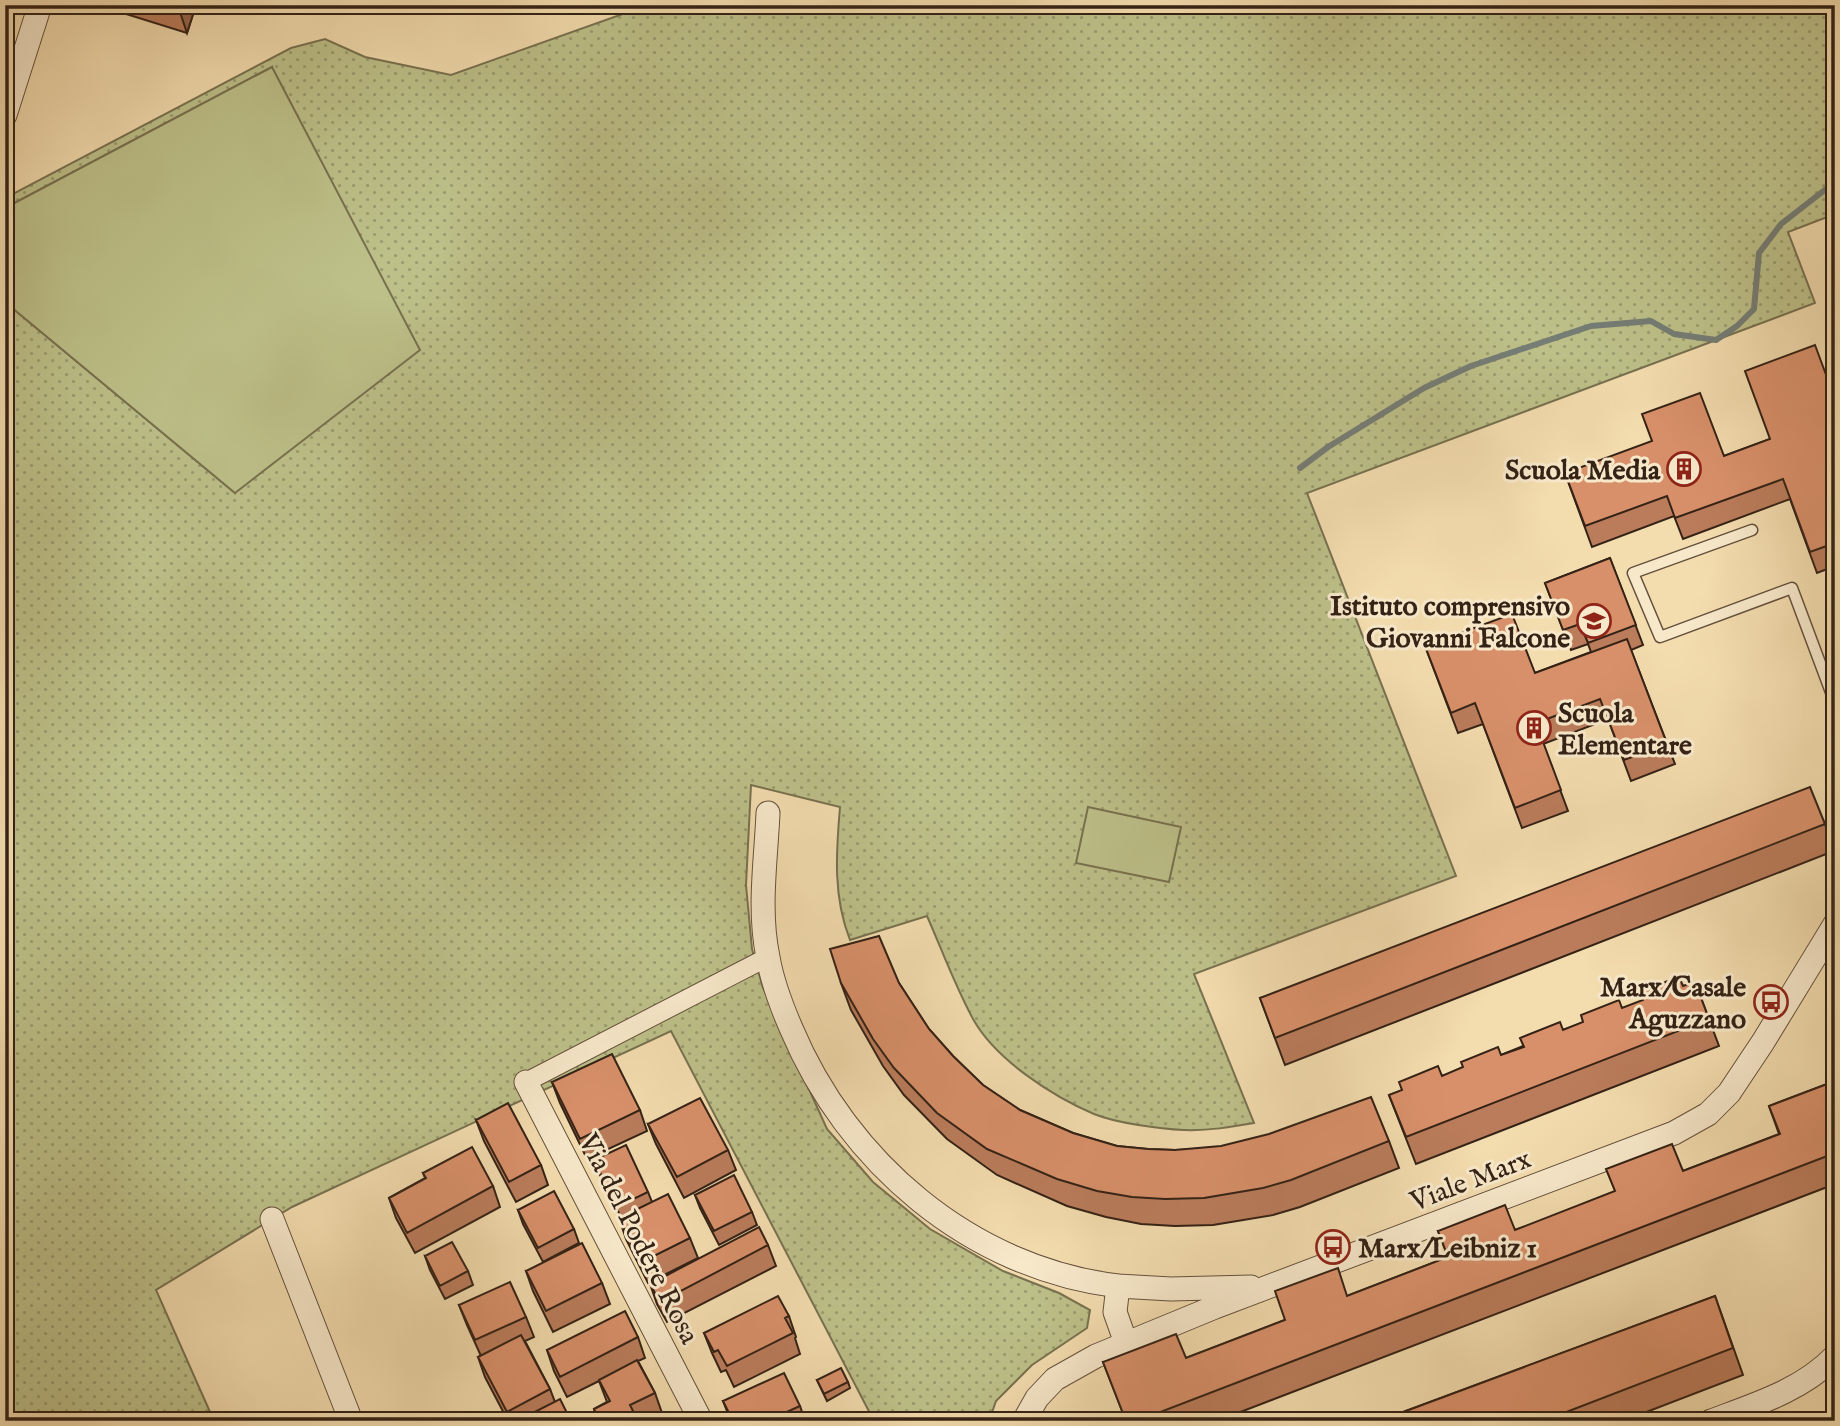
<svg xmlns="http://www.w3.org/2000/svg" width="1840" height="1426" viewBox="0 0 1840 1426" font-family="'IM FELL English',serif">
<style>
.park{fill:url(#park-dots);stroke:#787150;stroke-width:2}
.pitch{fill:#bdc089;stroke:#787150;stroke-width:2}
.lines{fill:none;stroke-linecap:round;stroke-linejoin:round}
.stream{stroke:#757d75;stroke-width:6}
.service-casing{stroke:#64503c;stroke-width:13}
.pedestrian-casing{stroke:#64503c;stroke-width:20}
.minor-casing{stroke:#64503c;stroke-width:25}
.service{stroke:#f7e8ca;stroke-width:10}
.pedestrian{stroke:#f7e8ca;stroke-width:18}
.minor{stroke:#f7e8ca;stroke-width:23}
.wall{fill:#ba7c5b;stroke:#342216;stroke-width:2}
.shaded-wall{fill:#97654a;stroke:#342216;stroke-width:2}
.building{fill:#d8906a;stroke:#342216;stroke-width:2}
.labels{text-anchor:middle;stroke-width:6;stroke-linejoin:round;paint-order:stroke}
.poi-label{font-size:28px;font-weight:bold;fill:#342216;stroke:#f7e8ca;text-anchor:end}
.street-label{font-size:28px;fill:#342216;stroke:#f7e8ca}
</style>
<defs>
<pattern id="park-dots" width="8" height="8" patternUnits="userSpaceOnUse" patternTransform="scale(1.75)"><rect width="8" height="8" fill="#bdc089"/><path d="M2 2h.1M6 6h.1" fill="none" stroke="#9a9c6f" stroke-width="1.8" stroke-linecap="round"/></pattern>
</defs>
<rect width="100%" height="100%" fill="#f3dcae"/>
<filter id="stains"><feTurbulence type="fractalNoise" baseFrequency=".00286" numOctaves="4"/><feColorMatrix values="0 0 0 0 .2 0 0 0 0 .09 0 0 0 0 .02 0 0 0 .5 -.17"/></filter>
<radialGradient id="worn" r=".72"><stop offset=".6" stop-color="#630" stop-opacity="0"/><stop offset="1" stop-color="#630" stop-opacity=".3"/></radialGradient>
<path class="park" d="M 634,5 L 1835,5 L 1835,214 L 1788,232 L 1815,303 L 1307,493 L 1456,876 L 1194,974 L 1254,1123 C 1231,1127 1208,1131 1184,1130 C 1160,1129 1116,1123 1094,1114 C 1052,1096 996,1060 973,1019 C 955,986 942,950 927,916 L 850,940 C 833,897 836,853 840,807 L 751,785 L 746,885 L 752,949 L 763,988 L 827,1129 L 873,1182 L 930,1229 L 1003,1271 L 1059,1293 L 1090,1310 L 1087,1328 L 1032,1365 L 996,1401 L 989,1421 L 874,1421 L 671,1031 L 292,1207 L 156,1290 L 214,1421 L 5,1421 L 5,302 L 235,493 L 272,67 L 5,208 L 5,198 L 291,48 L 325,39 L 365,57 L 451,75 L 634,10 Z"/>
<path class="pitch" d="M 272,67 L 420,350 L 235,493 L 5,302 L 5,208 Z
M 1088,807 L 1181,827 L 1169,882 L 1076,863 Z"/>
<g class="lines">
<path class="stream" d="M 1300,468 L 1328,447 L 1424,388 L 1471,366 L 1591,326 L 1651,321 L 1674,334 L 1716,340 L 1737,326 L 1754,309 L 1759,253 L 1781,224 L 1835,182"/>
<g class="service-casing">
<path id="service" d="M 1752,530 L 1633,573 L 1660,637 L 1792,588 L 1835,703
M 1835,616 L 1832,617 L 1835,623"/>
</g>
<g class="pedestrian-casing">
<path id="pedestrian" d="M 526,1082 L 768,957"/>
</g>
<g class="minor-casing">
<path id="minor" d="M 5,115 L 40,5
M 768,813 C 766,860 758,910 768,957 C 772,981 781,1005 791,1028 C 847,1162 970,1268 1118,1286
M 526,1082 L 701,1421
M 272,1219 L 351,1421
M 1126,1343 L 1115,1312 L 1118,1286 L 1171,1289 L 1251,1287
M 1024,1421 L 1037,1398 L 1055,1379 L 1096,1356 L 1215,1307 L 1674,1133 L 1708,1114 L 1729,1093 L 1763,1042 L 1835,924
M 1711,1421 C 1754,1405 1803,1390 1835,1356"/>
</g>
<use href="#service" class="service"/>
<use href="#pedestrian" class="pedestrian"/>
<use href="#minor" class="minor"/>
</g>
<path class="wall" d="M 109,5 L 196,5 L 187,33 L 110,9 Z
M 1835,399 L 1835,566 L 1817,573 L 1790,499 L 1683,539 L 1674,516 L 1592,547 L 1565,473 L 1724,456 L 1770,439 Z
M 1610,558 L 1643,645 L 1631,650 L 1675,764 L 1631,781 L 1608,719 L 1543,744 L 1568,811 L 1522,828 L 1483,724 L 1458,733 L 1425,646 L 1535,673 L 1591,652 L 1588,644 L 1571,650 L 1545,583 Z
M 1825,824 L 1834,851 L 1285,1065 L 1260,998 Z
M 1695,982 L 1719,1046 L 1416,1164 L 1389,1095 L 1501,1055 L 1563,1030 Z
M 841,983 L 899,983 L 929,1029 L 953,1056 L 983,1085 L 1020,1110 L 1073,1133 L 1117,1146 L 1148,1149 L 1175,1150 L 1389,1141 L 1399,1168 L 1300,1207 L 1273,1215 L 1213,1225 L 1175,1226 L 1141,1224 L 1106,1217 L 1067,1206 L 997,1175 L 947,1139 L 904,1095 L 883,1066 L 851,1010 Z
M 1835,1081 L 1835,1184 L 1217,1421 L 1126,1421 L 1103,1362 L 1186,1358 L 1448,1257 L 1438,1231 L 1515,1230 L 1683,1171 L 1779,1134 L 1769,1106 Z
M 552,1082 L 640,1110 L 647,1131 L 587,1159 L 560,1103 Z
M 476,1120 L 541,1165 L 548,1185 L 516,1202 L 484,1141 Z
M 648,1124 L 728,1150 L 736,1170 L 684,1198 L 656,1144 Z
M 594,1160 L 648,1192 L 652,1202 L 690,1238 L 698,1258 L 648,1283 L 626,1239 L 619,1218 L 621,1217 L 599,1173 Z
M 423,1173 L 493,1186 L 500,1207 L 415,1253 L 396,1218 L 389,1198 L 425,1178 Z
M 695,1195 L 752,1212 L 757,1225 L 719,1245 L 700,1208 Z
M 518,1210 L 574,1229 L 579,1243 L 543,1262 L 523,1224 Z
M 768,1245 L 776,1266 L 667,1322 L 657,1304 L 650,1284 Z
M 425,1256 L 468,1271 L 473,1285 L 445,1299 L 430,1270 Z
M 526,1271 L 602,1283 L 610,1304 L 553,1332 L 533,1291 Z
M 1715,1296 L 1743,1375 L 1623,1421 L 1379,1421 Z
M 459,1305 L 526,1317 L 534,1337 L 525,1341 L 550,1389 L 555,1402 L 571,1421 L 508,1421 L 485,1377 L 478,1357 L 481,1356 L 467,1325 Z
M 789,1316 L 796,1337 L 795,1338 L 800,1354 L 734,1387 L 726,1370 L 721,1372 L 712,1353 L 704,1333 Z
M 638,1337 L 645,1358 L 638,1361 L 655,1393 L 662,1413 L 647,1421 L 598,1421 L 594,1409 L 607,1402 L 599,1381 L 567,1397 L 554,1371 L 547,1350 Z
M 817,1380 L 848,1382 L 850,1388 L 827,1401 Z
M 723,1401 L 800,1406 L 805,1421 L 731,1421 Z"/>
<path class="shaded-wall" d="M 182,5 L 196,5 L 187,33 L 180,12 Z"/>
<path class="building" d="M 157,5 L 182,5 L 180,12 Z
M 1815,345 L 1835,399 L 1835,543 L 1810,552 L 1783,479 L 1675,518 L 1667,496 L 1585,526 L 1565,473 L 1652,441 L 1642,414 L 1700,393 L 1724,456 L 1770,439 L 1745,371 Z
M 1610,558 L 1636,625 L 1588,643 L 1580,624 L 1563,630 L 1545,583 Z
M 1512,614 L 1535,673 L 1627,639 L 1667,744 L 1624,760 L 1600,699 L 1536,723 L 1561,790 L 1515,808 L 1475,703 L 1451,713 L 1425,646 Z
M 1810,787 L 1825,824 L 1275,1038 L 1260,998 Z
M 879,936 L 899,983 L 929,1029 L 953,1056 L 983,1085 L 1020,1110 L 1073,1133 L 1117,1146 L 1148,1149 L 1175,1150 L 1221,1146 L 1269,1134 L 1371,1097 L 1389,1141 L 1291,1180 L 1263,1188 L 1204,1198 L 1165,1199 L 1132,1197 L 1097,1191 L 1057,1179 L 987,1149 L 937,1113 L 894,1068 L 873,1039 L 841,983 L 830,949 Z
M 1679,977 L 1683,986 L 1695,982 L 1709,1019 L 1406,1137 L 1389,1095 L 1402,1090 L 1399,1082 L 1438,1066 L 1442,1076 L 1463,1067 L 1461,1062 L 1498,1047 L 1501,1055 L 1524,1047 L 1520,1038 L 1560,1022 L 1563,1030 L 1583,1022 L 1581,1015 L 1619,1000 L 1622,1008 L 1643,1000 L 1640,991 Z
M 612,1054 L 640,1110 L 580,1139 L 552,1082 Z
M 1835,1081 L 1835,1153 L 1137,1421 L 1126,1421 L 1103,1362 L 1176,1334 L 1186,1358 L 1285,1320 L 1275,1291 L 1338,1268 L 1347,1296 L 1448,1257 L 1438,1231 L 1505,1205 L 1515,1230 L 1615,1191 L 1606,1169 L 1672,1144 L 1683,1171 L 1780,1134 L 1769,1106 Z
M 700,1098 L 728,1150 L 677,1177 L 648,1124 Z
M 508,1103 L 541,1165 L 509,1182 L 476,1120 Z
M 626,1145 L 648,1192 L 617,1207 L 594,1160 Z
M 472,1147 L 493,1186 L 407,1233 L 389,1198 L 426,1178 L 423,1173 Z
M 734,1175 L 752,1212 L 714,1231 L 695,1195 Z
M 554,1191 L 574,1229 L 538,1248 L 518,1210 Z
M 668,1194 L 690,1238 L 640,1263 L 619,1218 Z
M 759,1227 L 768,1245 L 660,1302 L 650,1284 Z
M 452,1242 L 468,1271 L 440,1286 L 425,1256 Z
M 582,1243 L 602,1283 L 546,1311 L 526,1271 Z
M 510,1282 L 526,1317 L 475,1340 L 459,1305 Z
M 778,1296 L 789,1316 L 785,1318 L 793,1333 L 727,1366 L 718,1350 L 714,1352 L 704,1333 Z
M 1715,1296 L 1733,1348 L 1543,1421 L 1379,1421 Z
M 625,1311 L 638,1337 L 560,1377 L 547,1350 Z
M 521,1335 L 550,1389 L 507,1412 L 478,1357 Z
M 637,1360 L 655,1393 L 630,1405 L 636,1417 L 629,1421 L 600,1421 L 594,1409 L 610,1401 L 599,1380 Z
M 841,1368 L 848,1382 L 824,1394 L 817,1380 Z
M 784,1373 L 800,1406 L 780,1415 L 783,1421 L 733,1421 L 723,1401 Z
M 560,1399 L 571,1421 L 517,1421 Z"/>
<defs>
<g id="building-ring" transform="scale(1.75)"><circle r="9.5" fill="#f7e8ca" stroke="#8f2418" stroke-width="1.5"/><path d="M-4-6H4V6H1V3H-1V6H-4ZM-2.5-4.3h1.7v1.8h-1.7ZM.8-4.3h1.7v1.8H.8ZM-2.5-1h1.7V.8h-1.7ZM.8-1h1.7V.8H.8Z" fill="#8f2418"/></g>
<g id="school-ring" transform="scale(1.75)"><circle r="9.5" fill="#f7e8ca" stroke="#8f2418" stroke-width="1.5"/><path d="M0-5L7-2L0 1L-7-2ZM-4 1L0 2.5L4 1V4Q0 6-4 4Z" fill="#8f2418"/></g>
<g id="bus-ring" transform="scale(1.75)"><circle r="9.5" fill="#f7e8ca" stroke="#8f2418" stroke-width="1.5"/><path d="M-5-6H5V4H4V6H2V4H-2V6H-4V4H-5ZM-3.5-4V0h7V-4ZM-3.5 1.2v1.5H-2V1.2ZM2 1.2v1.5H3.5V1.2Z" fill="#8f2418"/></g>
</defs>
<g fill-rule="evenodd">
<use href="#building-ring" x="1684" y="469"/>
<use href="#school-ring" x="1594" y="621"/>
<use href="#building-ring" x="1534" y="728"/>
<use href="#bus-ring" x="1771" y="1002"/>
<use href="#bus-ring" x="1333" y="1247"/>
</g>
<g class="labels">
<g class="poi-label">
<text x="1660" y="479">Scuola Media</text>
<text x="1570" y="615">Istituto comprensivo<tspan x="1570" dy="32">Giovanni Falcone</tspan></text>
<text x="1558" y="722" text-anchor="start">Scuola<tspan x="1558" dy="32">Elementare</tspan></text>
<text x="1746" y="996">Marx/Casale<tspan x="1746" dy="32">Aguzzano</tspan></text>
<text x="1358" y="1257" text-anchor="start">Marx/Leibniz 1</text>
</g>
<g class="street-label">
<text transform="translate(1470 1179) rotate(-21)" y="10">Viale Marx</text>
<text transform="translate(640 1238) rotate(63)" y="10">Via del Podere Rosa</text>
</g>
</g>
<rect width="1840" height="1426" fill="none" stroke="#f3dcae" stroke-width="28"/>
<rect x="7" y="7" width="1826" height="1412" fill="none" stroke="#342216" stroke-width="3.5"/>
<rect x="14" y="14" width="1812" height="1398" fill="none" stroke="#342216" stroke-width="2"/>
<rect width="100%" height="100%" filter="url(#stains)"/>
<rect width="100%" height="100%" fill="url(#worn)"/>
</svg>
